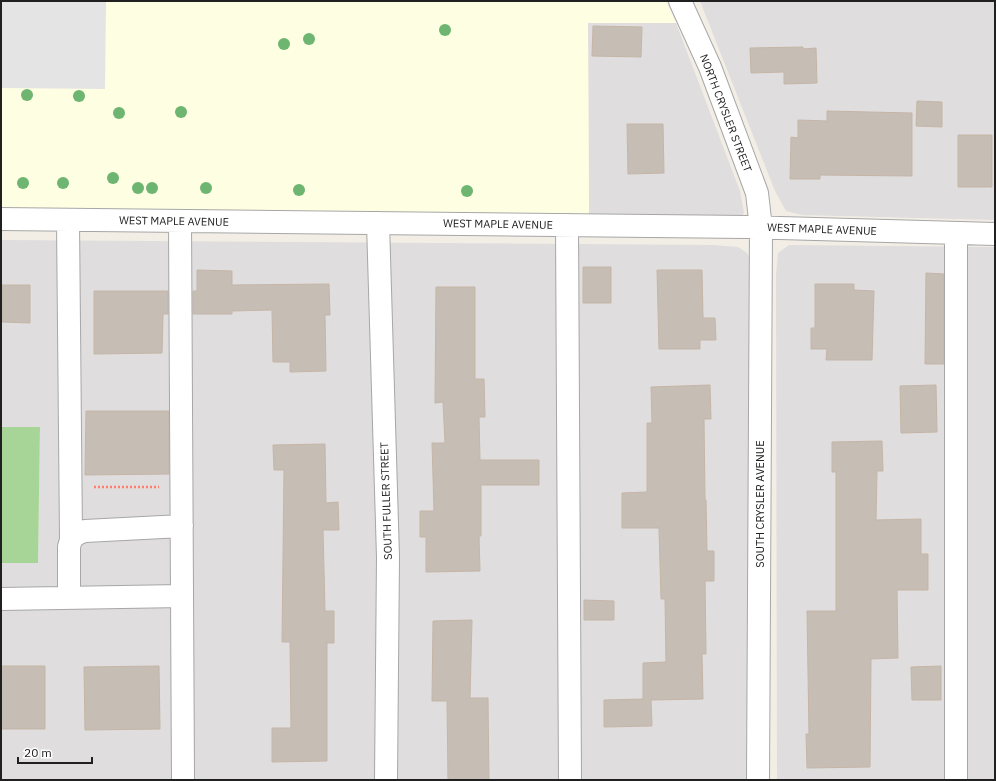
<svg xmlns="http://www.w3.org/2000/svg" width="996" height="781" viewBox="0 0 996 781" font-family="'IBM Plex Sans',sans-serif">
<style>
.residential{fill:#dfdddd}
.education{fill:#feffe2}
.forest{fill:#a7d597}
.parking{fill:#e4e4e4}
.building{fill:#c6beb5;stroke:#c5b5a7}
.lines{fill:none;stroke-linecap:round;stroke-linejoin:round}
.minor-casing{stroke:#a7a7a7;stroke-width:24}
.path{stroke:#ff7e6a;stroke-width:2.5;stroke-dasharray:2 2;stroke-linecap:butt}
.minor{stroke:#fff;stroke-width:22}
.tree{fill:#6db571}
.labels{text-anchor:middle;stroke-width:4;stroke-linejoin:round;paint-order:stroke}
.street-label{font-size:11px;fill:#202020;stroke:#fff}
</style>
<rect width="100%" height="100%" fill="#f2eee6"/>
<path class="residential" d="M 700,1 L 995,1 L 995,220 L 802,215 L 786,211 L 775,191 Z
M 588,23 L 676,23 L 740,191 L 744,213 L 739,218 L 589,215 Z
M 1,240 L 714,245 L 738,247 L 747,253 L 754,268 L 753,780 L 1,780 L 1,563 L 38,563 L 40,428 L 1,427 Z
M 789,245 L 995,247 L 995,780 L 777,780 L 776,275 L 778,253 Z"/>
<path class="education" d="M 1,1 L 666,1 L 676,23 L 588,23 L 589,215 L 1,209 Z"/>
<path class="forest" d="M 1,427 L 40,427 L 38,563 L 1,563 Z"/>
<path class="parking" d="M 1,1 L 106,1 L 105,89 L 1,88 Z"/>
<path class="building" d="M 593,26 L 642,27 L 641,57 L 592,56 Z
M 803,47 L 803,49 L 816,48 L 817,83 L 784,84 L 784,72 L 751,73 L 750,48 Z
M 917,101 L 942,102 L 942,127 L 916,126 Z
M 827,111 L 912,113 L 912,176 L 820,175 L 820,179 L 790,179 L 791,137 L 798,138 L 798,120 L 827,121 Z
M 627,124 L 663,124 L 664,173 L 628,174 Z
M 958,135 L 992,135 L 992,187 L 958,187 Z
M 583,267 L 611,267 L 611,303 L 583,303 Z
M 197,270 L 232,271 L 232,285 L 329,284 L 330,315 L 325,315 L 326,371 L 290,372 L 290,362 L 273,362 L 272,310 L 232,311 L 232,314 L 193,314 L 193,291 L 197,291 Z
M 657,270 L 702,270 L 703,318 L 715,318 L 716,340 L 700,340 L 700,349 L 659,349 Z
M 926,273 L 944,274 L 944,364 L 925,364 Z
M 815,284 L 854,284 L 854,290 L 874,291 L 872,360 L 826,360 L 827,349 L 811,349 L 811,328 L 815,328 Z
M 2,285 L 30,285 L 30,323 L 2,322 Z
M 436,287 L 475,287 L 475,379 L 484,379 L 485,417 L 479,417 L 480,460 L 539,460 L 539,485 L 481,485 L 481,536 L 479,536 L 480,571 L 426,572 L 426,537 L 420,537 L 420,511 L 434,511 L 432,443 L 445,443 L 443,402 L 435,403 Z
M 94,291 L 168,291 L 168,314 L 163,314 L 162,353 L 94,354 Z
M 710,385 L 711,419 L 704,419 L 705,500 L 706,500 L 707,551 L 714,551 L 714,581 L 705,581 L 706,654 L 702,654 L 703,699 L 651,700 L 652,726 L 604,727 L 604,700 L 643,699 L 643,663 L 666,662 L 665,599 L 661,599 L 659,528 L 622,528 L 622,493 L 647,492 L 647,423 L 652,423 L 651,387 Z
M 936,385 L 937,432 L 901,433 L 900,386 Z
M 86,411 L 169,411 L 169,474 L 85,475 Z
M 882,441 L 883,471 L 877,471 L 876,520 L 921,519 L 921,554 L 928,554 L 928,590 L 897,590 L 898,658 L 871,659 L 870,767 L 807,768 L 806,734 L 809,734 L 807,611 L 836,611 L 836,472 L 832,472 L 832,442 Z
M 325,444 L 326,503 L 338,502 L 339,530 L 323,530 L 325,611 L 334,611 L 334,643 L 327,643 L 327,761 L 272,762 L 272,728 L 291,728 L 290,642 L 282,642 L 284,470 L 274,470 L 273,445 Z
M 584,600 L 614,601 L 614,620 L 584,620 Z
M 472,620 L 470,698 L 488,698 L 489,780 L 448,780 L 447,701 L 432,701 L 433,621 Z
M 1,666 L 45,666 L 45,729 L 1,729 Z
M 159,666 L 160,729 L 85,730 L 84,667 Z
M 941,666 L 941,700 L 912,700 L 911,667 Z"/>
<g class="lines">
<g class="minor-casing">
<path id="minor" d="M 680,1 L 710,67 L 757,193 L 761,228 L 758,780
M 1,219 L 747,227 L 995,234
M 68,220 L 71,539
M 180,221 L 183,780
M 378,223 L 388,557 L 386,780
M 567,225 L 570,780
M 956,233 L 956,780
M 69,598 L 69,547 C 71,537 75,534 85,531 L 182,526
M 1,599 L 182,596"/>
</g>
<path class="path" d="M 94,487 L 159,487"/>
<use href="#minor" class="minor"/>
</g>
<g class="tree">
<circle cx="445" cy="30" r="6"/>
<circle cx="309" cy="39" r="6"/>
<circle cx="284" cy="44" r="6"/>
<circle cx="27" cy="95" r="6"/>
<circle cx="79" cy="96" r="6"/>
<circle cx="181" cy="112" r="6"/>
<circle cx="119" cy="113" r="6"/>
<circle cx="113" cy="178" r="6"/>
<circle cx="23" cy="183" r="6"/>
<circle cx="63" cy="183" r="6"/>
<circle cx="138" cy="188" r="6"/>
<circle cx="152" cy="188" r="6"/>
<circle cx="206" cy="188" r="6"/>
<circle cx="299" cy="190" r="6"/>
<circle cx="467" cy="191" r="6"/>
</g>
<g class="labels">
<g class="street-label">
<text transform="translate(726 113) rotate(69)" y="4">NORTH CRYSLER STREET</text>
<text transform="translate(174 221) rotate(1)" y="4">WEST MAPLE AVENUE</text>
<text transform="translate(498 224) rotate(1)" y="4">WEST MAPLE AVENUE</text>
<text transform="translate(822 229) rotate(2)" y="4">WEST MAPLE AVENUE</text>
<text transform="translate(386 501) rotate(-92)" y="4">SOUTH FULLER STREET</text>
<text transform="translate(760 504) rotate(-90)" y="4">SOUTH CRYSLER AVENUE</text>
</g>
</g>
<rect width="996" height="781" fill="none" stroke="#202020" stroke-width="4"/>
<path d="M18 757v6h74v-6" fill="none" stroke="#202020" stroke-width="2"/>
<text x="24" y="757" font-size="12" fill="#202020" stroke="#ffffff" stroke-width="3" paint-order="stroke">20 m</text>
</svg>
